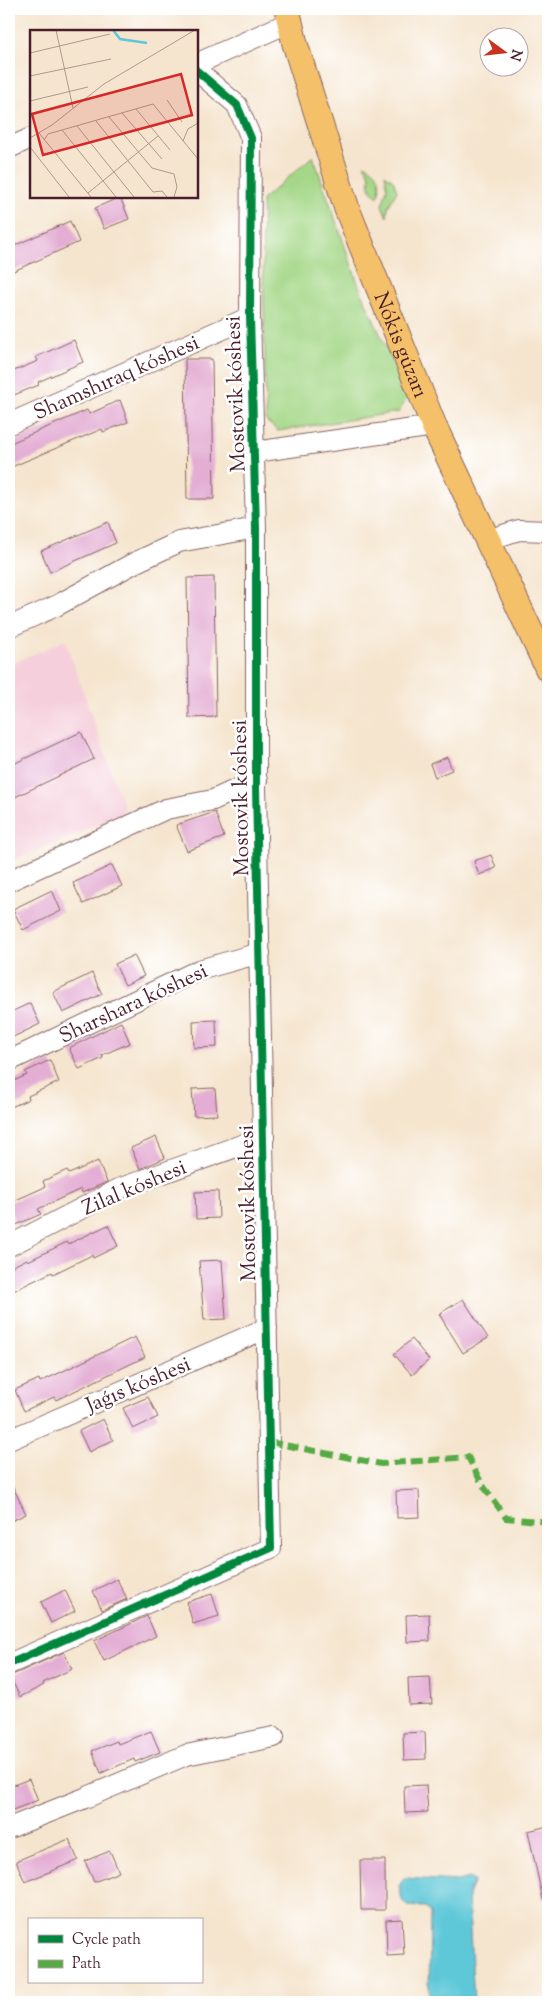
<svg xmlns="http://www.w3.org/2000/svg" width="557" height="2011" viewBox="0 0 557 2011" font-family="'Sorts Mill Goudy',serif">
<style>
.built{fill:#f5cfdb}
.green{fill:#a4d787;stroke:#777b59}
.water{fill:#5ec8d8;stroke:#547482}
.building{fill:#e4aed4}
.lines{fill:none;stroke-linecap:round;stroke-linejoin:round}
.minor-casing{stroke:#866464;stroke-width:22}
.major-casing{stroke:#866464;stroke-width:27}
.minor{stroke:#fff;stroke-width:20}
.major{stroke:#f4c16a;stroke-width:25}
.quiet{stroke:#57aa44;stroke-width:6;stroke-dasharray:12 6;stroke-linecap:butt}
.cycleway-casing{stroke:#fff;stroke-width:11}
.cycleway{stroke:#00873e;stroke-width:8}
.labels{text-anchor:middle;stroke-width:5;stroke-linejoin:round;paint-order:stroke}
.street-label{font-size:21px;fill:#4a1f2b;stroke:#fff}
.inset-river{fill:none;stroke:#5ec8d8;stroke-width:2.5}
.inset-road{fill:none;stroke:#b1968d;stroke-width:1}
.view{fill:#d62828;fill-opacity:0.15;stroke:#d62828;stroke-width:2.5}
.inset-edge{fill:none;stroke:#4a1f2b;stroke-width:2.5}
</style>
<rect width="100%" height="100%" fill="#fff"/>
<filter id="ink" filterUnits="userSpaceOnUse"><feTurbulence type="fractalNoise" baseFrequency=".02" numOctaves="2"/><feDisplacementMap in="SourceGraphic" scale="10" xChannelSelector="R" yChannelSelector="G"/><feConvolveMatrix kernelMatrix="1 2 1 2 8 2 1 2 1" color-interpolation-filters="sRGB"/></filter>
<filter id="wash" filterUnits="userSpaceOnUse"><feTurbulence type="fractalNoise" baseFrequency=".0096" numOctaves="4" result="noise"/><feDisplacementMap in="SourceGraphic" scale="20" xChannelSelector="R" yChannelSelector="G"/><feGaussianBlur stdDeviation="1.12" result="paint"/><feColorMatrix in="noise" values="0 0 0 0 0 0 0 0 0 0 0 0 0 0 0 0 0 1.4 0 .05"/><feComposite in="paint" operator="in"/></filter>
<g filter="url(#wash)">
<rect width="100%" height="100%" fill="#f5e5cf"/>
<path class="built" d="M 65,640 L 126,813 L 9,862 L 9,665 Z"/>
<path class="green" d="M 313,156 L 361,292 L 408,396 L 399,412 L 278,431 L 266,421 L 262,200 Z
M 364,164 C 380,171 382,182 378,197 C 370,192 368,184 370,175 Z
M 385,174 L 393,180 L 397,191 L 388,207 L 387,217 L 382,205 L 387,188 Z"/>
<path class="water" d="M 404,1878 L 458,1881 L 468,1878 L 474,1881 L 468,1895 L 474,2002 L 429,2002 L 430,1913 L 426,1907 L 407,1906 L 402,1900 L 399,1886 Z"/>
<g id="blocks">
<path class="building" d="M 120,197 L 129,219 L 104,229 L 95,208 Z
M 70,221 L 79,242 L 9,273 L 9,248 Z
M 74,340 L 83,362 L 38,382 L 39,385 L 14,395 L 9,382 L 9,373 L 38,361 L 36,357 Z
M 185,359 L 212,359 L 214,499 L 187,499 Z
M 120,400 L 128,422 L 103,432 L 102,429 L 9,468 L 9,445 L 13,442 L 87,410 L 89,414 Z
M 108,522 L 116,543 L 50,572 L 41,551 Z
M 214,577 L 216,717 L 189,718 L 187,578 Z
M 81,732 L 94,759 L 9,800 L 9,766 Z
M 447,757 L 452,770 L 435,777 L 430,764 Z
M 215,812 L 224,837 L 187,851 L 176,825 Z
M 491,855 L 496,868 L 479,875 L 474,861 Z
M 112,865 L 122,886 L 83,904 L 73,883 Z
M 52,890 L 61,911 L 23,930 L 13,909 Z
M 134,955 L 144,976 L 125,985 L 115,964 Z
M 92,973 L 102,994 L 63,1013 L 53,992 Z
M 30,1003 L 40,1024 L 9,1039 L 9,1013 Z
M 216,1020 L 217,1047 L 194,1048 L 193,1021 Z
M 121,1022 L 130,1043 L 102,1055 L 103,1058 L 79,1069 L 69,1048 Z
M 50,1060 L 59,1082 L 28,1096 L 29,1099 L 9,1108 L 9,1083 L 27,1075 L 25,1072 Z
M 215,1088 L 217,1115 L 194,1116 L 192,1089 Z
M 156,1137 L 165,1158 L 140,1169 L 131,1148 Z
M 98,1161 L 107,1182 L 82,1193 L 81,1189 L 38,1209 L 41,1214 L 16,1225 L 9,1209 L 9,1203 L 45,1187 L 43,1181 L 67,1170 L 69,1174 Z
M 218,1191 L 219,1218 L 196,1219 L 195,1192 Z
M 108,1225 L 118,1246 L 93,1258 L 92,1255 L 53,1274 L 52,1272 L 13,1291 L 9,1283 L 9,1268 L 27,1259 L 28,1261 L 67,1242 L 68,1244 Z
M 222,1260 L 226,1319 L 204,1320 L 199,1261 Z
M 463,1299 L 488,1338 L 463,1353 L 439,1314 Z
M 135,1337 L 145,1357 L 56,1400 L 54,1397 L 24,1411 L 15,1390 L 39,1379 L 40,1382 Z
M 412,1339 L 429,1360 L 412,1375 L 394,1354 Z
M 148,1397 L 158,1417 L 133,1429 L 123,1408 Z
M 103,1419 L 113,1440 L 89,1452 L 79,1431 Z
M 9,1479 L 26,1514 L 9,1522 Z
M 419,1490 L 420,1517 L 397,1518 L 396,1491 Z
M 117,1579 L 127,1599 L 102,1610 L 93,1591 Z
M 65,1590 L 75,1611 L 51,1623 L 41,1602 Z
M 212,1594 L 219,1616 L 193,1624 L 187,1602 Z
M 429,1614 L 430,1641 L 407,1642 L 406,1615 Z
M 147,1616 L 156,1636 L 104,1661 L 94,1641 Z
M 64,1652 L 72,1669 L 43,1683 L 44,1685 L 20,1697 L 10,1676 Z
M 430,1677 L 432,1704 L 409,1705 L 408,1678 Z
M 151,1731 L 160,1752 L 135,1762 L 134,1759 L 101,1773 L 92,1751 L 117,1741 L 118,1744 Z
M 425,1732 L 426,1759 L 404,1760 L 403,1733 Z
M 29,1779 L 38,1800 L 13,1810 L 9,1800 L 9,1787 Z
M 426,1785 L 428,1812 L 405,1813 L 404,1786 Z
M 548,1826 L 548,1899 L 543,1900 L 528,1831 Z
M 69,1839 L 78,1860 L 25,1882 L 16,1861 Z
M 110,1851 L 119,1872 L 94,1882 L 85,1861 Z
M 360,1860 L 385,1860 L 385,1910 L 361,1910 Z
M 402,1919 L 404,1955 L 387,1956 L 386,1920 Z"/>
</g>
</g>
<g filter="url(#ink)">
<use href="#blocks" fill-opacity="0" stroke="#866464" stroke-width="1"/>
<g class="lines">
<g class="minor-casing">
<path id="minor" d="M 196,64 L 290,22
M 9,148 L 31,138
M 9,424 L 250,317
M 255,452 L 434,426
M 487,540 L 519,530 L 548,531
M 9,627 L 56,606 L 134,563 L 179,542 L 256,528
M 9,881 L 166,809 L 213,800 L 257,780
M 9,1061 L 199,970 L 260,953
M 9,1246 L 121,1188 L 264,1137
M 9,1440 L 267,1328
M 9,1664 L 271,1548 L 256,787 L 256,528 L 250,317 L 251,138 L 237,105 L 196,70
M 9,1828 L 85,1798 L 186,1755 L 274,1737"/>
</g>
<g class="major-casing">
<g id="major">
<path id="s1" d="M 287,9 L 295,44 L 347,209 L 434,426 L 548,669"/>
</g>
</g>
<use href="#minor" class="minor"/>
<use href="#major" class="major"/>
<path class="quiet" d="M 269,1442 L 381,1464 L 468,1457 L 482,1484 L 506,1518 L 548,1522"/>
<g class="cycleway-casing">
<path id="cycleway" d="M 9,1664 L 271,1548 L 256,787 L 256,528 L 250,317 L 251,138 L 237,105 L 196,70"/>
</g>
<use href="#cycleway" class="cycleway"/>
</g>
</g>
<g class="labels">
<g class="street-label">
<text dy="7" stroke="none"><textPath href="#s1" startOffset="355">Nókis gúzarı</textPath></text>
<text transform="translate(116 377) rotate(-24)" y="7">Shamshıraq kóshesi</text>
<text transform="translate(235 394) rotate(-92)" y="7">Mostovik kóshesi</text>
<text transform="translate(240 798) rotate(-91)" y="7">Mostovik kóshesi</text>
<text transform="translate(133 1003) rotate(-25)" y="7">Sharshara kóshesi</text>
<text transform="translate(134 1187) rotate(-23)" y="7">Zilal kóshesi</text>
<text transform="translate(247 1203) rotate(-91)" y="7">Mostovik kóshesi</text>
<text transform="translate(138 1384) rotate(-23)" y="7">Jaǵıs kóshesi</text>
</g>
</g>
<g transform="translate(30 30)">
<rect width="168" height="168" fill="#f5e5cf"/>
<path class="inset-river" d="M 83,0 L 90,9 L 117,13"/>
<path class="inset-road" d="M 26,0 L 43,78M 0,23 L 80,4M 0,46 L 81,29M 137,70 L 152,92M 0,71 L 58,57M 106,79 L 140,120M 92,83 L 132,129M 79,87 L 122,138 L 144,144 L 147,157 L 144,167M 66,91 L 123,162 L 132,161 L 137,167M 47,96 L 104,167M 32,100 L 86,167M 9,103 L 61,167M 0,108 L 22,95 L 74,54 L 165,0M 14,110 L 18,104 L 123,74 L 168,129M 153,111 L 158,99 L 168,93M 0,117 L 39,167M 58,163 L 128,106"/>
<path class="view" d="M 151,44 L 162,85 L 13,125 L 2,84 Z"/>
<rect width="168" height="168" class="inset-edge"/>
</g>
<rect width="557" height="2011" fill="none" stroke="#fff" stroke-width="30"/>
<rect x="28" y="1918" width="175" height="65" fill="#ffffff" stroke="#b7a5aa"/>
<rect x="38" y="1935" width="25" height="8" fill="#00873e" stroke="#b7a5aa"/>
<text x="72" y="1944" font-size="15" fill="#4a1f2b">Cycle path</text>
<rect x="38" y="1960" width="25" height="8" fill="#57aa44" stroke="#b7a5aa"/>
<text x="72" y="1968" font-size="15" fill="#4a1f2b">Path</text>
<g transform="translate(504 52) rotate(105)"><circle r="24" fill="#ffffff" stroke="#b7a5aa"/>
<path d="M0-4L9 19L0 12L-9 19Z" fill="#c8321e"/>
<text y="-8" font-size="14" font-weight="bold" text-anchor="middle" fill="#4a1f2b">N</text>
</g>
</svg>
